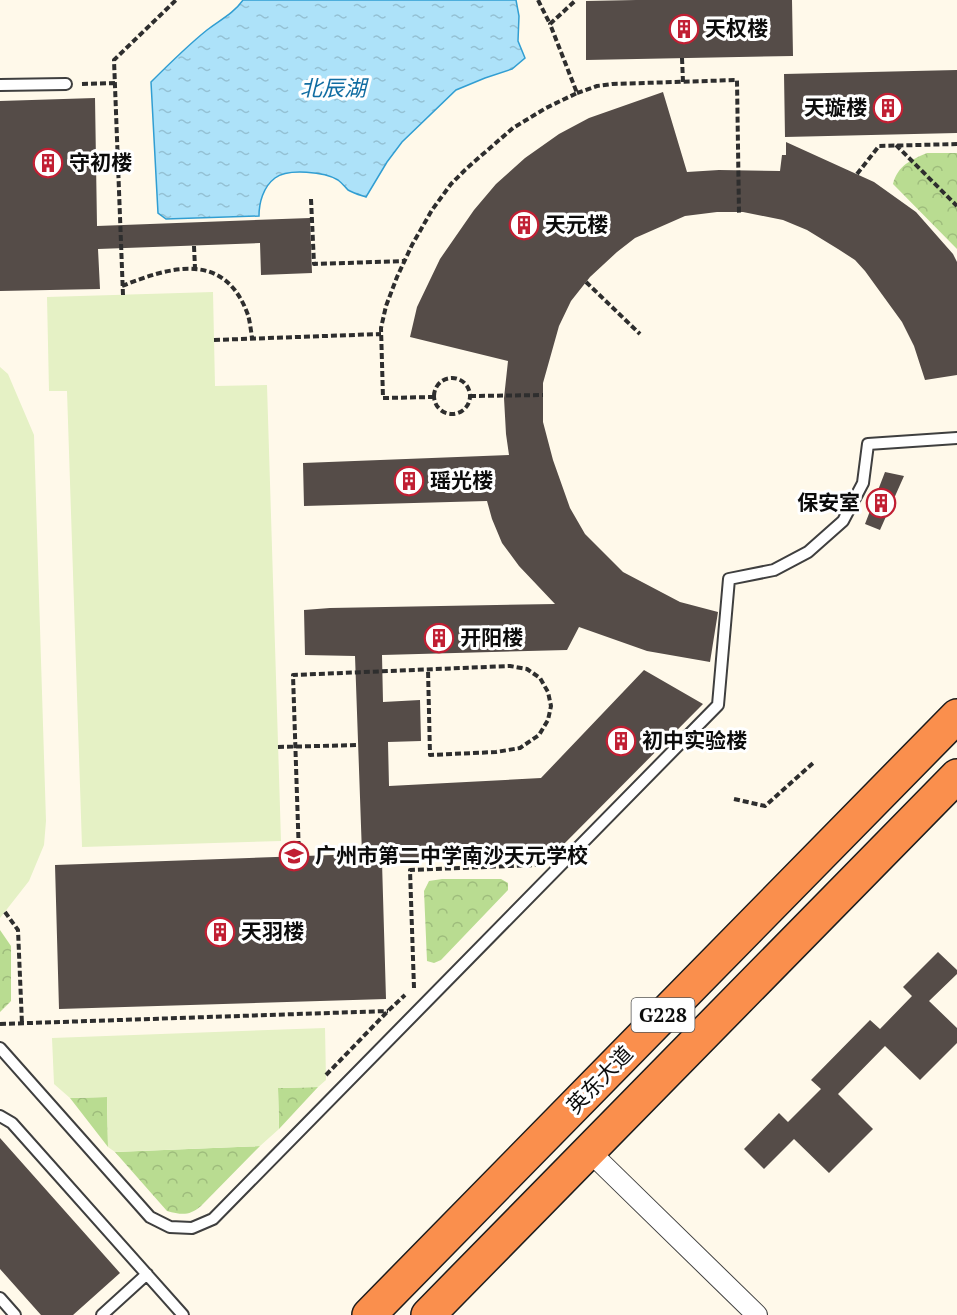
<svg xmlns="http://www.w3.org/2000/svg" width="957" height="1315" viewBox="0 0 957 1315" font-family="'PT Serif','Noto Sans SC',serif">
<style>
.forest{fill:url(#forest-crowns)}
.pitch{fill:#e5f1c5}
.water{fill:url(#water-ripples);stroke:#319ed2;stroke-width:1.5}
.building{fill:#554c48}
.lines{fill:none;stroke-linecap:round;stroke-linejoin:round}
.lane-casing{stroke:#3f3f3f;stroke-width:14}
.street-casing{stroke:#3f3f3f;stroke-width:22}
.highway-casing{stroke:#1d1d1d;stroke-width:36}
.path{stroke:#2e2e2e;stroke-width:4;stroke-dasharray:6 3;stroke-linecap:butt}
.lane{stroke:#fff;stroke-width:10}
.street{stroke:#fff;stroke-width:20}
.highway{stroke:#fa8f4d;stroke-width:33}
.labels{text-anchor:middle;stroke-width:6;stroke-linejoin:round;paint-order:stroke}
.shield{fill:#fff;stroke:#555;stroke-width:1.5}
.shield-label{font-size:20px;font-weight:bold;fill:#0c0c0c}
.poi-label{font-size:21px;font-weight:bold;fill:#0c0c0c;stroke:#fff;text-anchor:start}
.street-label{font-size:21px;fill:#0c0c0c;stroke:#fff}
.water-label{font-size:22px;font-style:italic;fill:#116da2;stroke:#fff}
</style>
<defs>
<pattern id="forest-crowns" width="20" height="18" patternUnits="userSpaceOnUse" patternTransform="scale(1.5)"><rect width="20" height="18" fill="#b9dc91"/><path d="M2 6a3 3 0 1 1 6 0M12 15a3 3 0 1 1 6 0" fill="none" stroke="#9ebc7c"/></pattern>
<pattern id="water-ripples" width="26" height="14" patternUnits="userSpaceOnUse" patternTransform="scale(1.5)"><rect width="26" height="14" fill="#ade2f9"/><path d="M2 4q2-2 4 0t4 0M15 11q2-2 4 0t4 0" fill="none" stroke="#94c1d4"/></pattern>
</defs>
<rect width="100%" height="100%" fill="#fff9ea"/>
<path class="forest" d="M 927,153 L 957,153 L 957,249 L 893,184 C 898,165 911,160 927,153 Z
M 442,879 L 501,879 L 508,883 L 508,890 L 441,960 L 434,963 L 427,961 L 424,891 L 429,881 Z
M 0,930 L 11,946 L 11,1001 L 0,1012 Z
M 318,1087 L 279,1129 L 278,1088 Z
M 107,1097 L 108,1147 L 70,1098 Z
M 260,1146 L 201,1206 C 189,1216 182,1215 167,1211 L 115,1152 Z"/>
<path class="pitch" d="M 213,292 L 215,386 L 267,385 L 281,841 L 82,847 L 67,391 L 49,391 L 47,297 Z
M 0,367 L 8,374 L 34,435 L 46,821 L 44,845 L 29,881 L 0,918 Z
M 325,1028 L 326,1080 L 318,1087 L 278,1088 L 279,1129 L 260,1146 L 115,1152 L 108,1147 L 107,1097 L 70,1098 L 54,1084 L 52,1038 Z"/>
<path class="water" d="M 243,0 L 516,0 L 519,16 L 518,41 L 525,58 L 512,69 L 485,78 L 456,90 L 402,142 L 387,162 L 366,197 C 360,195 353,193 348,190 C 345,187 342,183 338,180 C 325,172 288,168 275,178 C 263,187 259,203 259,216 L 166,219 L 158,213 L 151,82 C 169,64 187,46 207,30 C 220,20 234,13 243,0 Z"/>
<path class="building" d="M 636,0 L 792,0 L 793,56 L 586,60 L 586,1 Z
M 957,70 L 957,133 L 785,137 L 784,74 Z
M 663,92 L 687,172 L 719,170 L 780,171 L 782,155 L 786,155 L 786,142 L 874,182 L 916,212 L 953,254 L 957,262 L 957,375 L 925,380 L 914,346 L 902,322 L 865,271 L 855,260 L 838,249 L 807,230 L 783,220 L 743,212 L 717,212 L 685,216 L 635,238 L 617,252 L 590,277 L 571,301 L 559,326 L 543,383 L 543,422 L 553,460 L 570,508 L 585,534 L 623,572 L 680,602 L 718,612 L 710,662 L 647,651 L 579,627 L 567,650 L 382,655 L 383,702 L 420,700 L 421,741 L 388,742 L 389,786 L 541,778 L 644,670 L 703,704 L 555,853 L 382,862 L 386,999 L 59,1009 L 55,865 L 362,854 L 355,656 L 305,655 L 304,610 L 330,608 L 555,604 L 519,566 L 502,543 L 492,519 L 487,501 L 304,506 L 303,463 L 509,455 L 506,434 L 504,398 L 508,361 L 410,337 L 417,307 L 440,259 L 474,210 L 496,184 L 525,158 L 559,134 L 589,118 Z
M 95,98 L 97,226 L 310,218 L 312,273 L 261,275 L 260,243 L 98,249 L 100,289 L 0,291 L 0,101 Z
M 885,472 L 904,476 L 880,530 L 865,524 Z
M 938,952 L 957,970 L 957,974 L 929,1001 L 957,1028 L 957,1043 L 920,1080 L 885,1046 L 838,1094 L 873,1129 L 829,1173 L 794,1139 L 764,1169 L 744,1149 L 779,1113 L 788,1122 L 821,1089 L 811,1080 L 870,1020 L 880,1029 L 912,996 L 903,987 Z
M 0,1138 L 120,1273 L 73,1315 L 41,1315 L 0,1269 Z"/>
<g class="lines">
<g class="lane-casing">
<path id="lane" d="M 0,85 L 66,84
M 0,1048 L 150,1217 L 170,1227 L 192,1228 L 213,1219 L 718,705 L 729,579 L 774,570 L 808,552 L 843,521 L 863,483 L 868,444 L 957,438
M 0,1116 L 12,1123 L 183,1315
M 0,1298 L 15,1315
M 102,1315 L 147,1274"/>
</g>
<g class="street-casing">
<path id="street" d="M 589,1151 L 757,1315"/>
</g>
<g class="highway-casing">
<path id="highway" d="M 369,1315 L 957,716
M 428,1315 L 957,776"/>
</g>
<path class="path" d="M 538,0 L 550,24
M 682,58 L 683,82
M 82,84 L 115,83
M 577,93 L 597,86 L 612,84 L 737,80 L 739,213
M 896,145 L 957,206
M 857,174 L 879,146 L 957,144
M 311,199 L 314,264 L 405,261
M 194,246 L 195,268
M 586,282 L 640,334
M 122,286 C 172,266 225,251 248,315 C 250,322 251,331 252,338
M 123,295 L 114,60 L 176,0
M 214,340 L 381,334
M434 396a18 18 0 1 1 36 0a18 18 0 1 1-36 0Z
M 470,396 L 543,395
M 434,397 L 383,398 L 381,328 L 386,306 L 397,277 L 412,245 L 432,210 L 451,184 L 467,168 L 513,128 L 546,108 L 577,93 L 550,24 L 576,0
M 278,747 L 358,745
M 734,799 L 765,806 L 813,763
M 299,856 L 293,675 L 510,666 L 527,669 L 540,678 L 548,692 L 551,706 L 548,720 L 539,735 L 520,748 L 496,752 L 430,755 L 428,669
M 5,912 L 18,930 L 22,1024
M 414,988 L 410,870 L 536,865
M 0,1024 L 388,1011
M 326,1075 L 388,1011 L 405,995"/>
<use href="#lane" class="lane"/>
<use href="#street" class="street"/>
<use href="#highway" class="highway"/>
</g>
<defs>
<g id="building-ring" transform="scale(1.5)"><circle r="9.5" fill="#fff" stroke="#c11f33" stroke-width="1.5"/><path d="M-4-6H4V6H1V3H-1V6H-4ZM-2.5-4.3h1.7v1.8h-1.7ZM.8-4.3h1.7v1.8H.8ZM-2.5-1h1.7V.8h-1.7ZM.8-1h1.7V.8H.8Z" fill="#c11f33"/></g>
<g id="school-ring" transform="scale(1.5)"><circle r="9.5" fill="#fff" stroke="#c11f33" stroke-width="1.5"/><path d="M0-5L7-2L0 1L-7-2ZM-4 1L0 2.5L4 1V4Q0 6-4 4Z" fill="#c11f33"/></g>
</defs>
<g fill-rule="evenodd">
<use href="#building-ring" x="684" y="29"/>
<use href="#building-ring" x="888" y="108"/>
<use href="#building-ring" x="48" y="163"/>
<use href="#building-ring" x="524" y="225"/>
<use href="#building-ring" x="409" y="481"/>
<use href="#building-ring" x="881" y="503"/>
<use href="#building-ring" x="439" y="638"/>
<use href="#building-ring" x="621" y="741"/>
<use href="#school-ring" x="294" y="856"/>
<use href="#building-ring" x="220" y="932"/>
</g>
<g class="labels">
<rect class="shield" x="631.5" y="998" width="63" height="34" rx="4.5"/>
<g class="shield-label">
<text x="663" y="1022">G228</text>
</g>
<g class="poi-label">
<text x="705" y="36">天权楼</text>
<text x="867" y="115" text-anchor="end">天璇楼</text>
<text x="69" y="170">守初楼</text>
<text x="545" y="232">天元楼</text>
<text x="430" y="488">瑶光楼</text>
<text x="860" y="510" text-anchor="end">保安室</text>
<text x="460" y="645">开阳楼</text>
<text x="642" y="748">初中实验楼</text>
<text x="315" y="863">广州市第二中学南沙天元学校</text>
<text x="241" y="939">天羽楼</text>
</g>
<g class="street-label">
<text transform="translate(600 1080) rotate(-46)" y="7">英东大道</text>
</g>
<g class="water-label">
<text x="333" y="96">北辰湖</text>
</g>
</g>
</svg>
